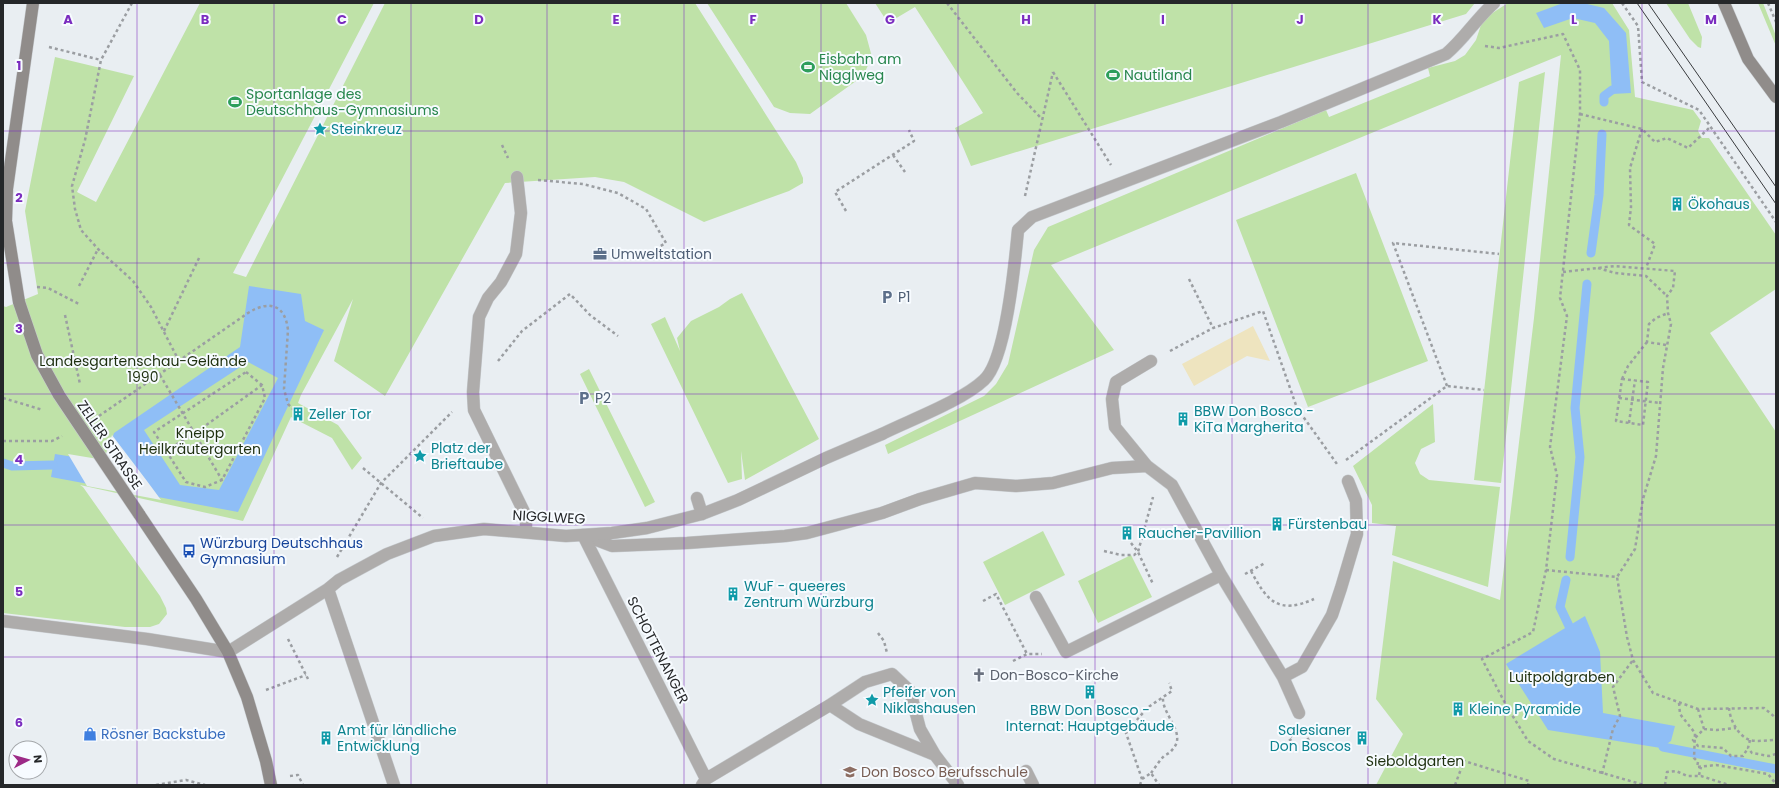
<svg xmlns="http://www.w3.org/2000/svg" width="1779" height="788" viewBox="0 0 1779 788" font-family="Poppins,sans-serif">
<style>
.green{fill:#bfe2a8}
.sand{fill:#eee4bf}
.water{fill:#8fbef6;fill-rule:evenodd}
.pier{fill:#e9eef2}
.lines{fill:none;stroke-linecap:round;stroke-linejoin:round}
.stream{stroke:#8fbef6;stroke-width:9}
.lane-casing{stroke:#c6cace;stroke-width:13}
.street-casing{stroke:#c6cace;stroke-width:13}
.secondary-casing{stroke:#c6cace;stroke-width:13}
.path{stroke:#9b9ea2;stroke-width:2.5;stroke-dasharray:3 3;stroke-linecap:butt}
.lane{stroke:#aeacab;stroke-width:12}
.street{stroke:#aeacab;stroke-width:12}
.secondary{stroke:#908c8a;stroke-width:12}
.tram{stroke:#393b3e;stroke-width:1}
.secondary-bridge-casing{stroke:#c6cace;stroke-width:13;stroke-linecap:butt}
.secondary-bridge{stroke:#908c8a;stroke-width:12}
.grid{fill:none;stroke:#7b2cbf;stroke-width:1;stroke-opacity:0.55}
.labels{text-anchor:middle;stroke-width:4;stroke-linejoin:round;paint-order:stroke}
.leisure-label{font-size:14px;fill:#27864d;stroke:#f7fbff;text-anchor:start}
.culture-label{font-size:14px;fill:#0d838f;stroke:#f7fbff;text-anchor:start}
.service-label{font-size:14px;fill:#4e5e75;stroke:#f7fbff;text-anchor:start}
.park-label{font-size:14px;fill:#1d2f0e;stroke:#f7fbff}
.street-label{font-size:14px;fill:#252729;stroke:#f7fbff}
.transit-label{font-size:14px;fill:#164399;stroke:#f7fbff;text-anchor:start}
.worship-label{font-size:14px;fill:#5b616d;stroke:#f7fbff;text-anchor:start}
.shop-label{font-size:14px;fill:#366cbe;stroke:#f7fbff;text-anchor:start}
.education-label{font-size:14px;fill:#785e54;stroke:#f7fbff;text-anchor:start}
.grid-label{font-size:13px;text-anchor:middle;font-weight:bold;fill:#7b2cbf;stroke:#f7fbff;stroke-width:4;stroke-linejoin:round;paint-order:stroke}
</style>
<rect width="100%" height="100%" fill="#e9eef2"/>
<path class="green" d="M 200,3 L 374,3 L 233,273 L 246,277 L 385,3 L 695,3 L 796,162 L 803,178 L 803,183 L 789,191 L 704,222 L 624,182 L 595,177 L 505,183 L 385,396 L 334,361 L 353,299 L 301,395 L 298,403 L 338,425 L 362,458 L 352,470 L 332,438 L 291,417 L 243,521 L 80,485 L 83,487 L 160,596 L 166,608 L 167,614 L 159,624 L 150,627 L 125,627 L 3,613 L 3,306 L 6,307 L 38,294 L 25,211 L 55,57 L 134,76 L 77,192 L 96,202 Z
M 707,3 L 846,3 L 866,35 L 872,57 L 863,76 L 810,114 L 790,113 L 774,107 Z
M 875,3 L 1475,3 L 1466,14 L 971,166 L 955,128 L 983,113 L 915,7 L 888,23 Z
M 1508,3 L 1612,3 L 1629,30 L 1635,97 L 1693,110 L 1701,121 L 1698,131 L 1702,138 L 1709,138 L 1776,235 L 1776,289 L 1710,333 L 1776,432 L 1776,785 L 1376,785 L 1403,734 L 1376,699 L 1393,561 L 1500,600 L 1534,318 L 1561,55 L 1051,265 L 1114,350 L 888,454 L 885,445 L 984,396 L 996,384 L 1008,364 L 1034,250 L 1048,227 L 1326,110 L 1329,117 L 1430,76 L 1428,68 L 1455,61 L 1465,55 L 1476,40 L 1483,19 Z
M 1666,3 L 1688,3 L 1702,37 L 1701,48 L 1698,47 L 1690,39 Z
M 1758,3 L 1763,3 L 1776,36 L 1776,46 Z
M 1545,72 L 1501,483 L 1474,480 L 1519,82 Z
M 1356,173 L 1428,361 L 1308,407 L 1236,220 Z
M 742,293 L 819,439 L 745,480 L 741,451 L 742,479 L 728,483 L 651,324 L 665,317 L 680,351 L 677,338 L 691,321 L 719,307 L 730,299 Z
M 589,369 L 655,502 L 645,507 L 580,374 Z
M 1433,404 L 1435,442 L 1421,449 L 1415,463 L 1420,474 L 1429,480 L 1500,487 L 1488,587 L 1392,555 L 1396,526 L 1372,523 L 1372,505 L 1353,466 Z
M 1043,531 L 1065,575 L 1005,605 L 983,562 Z
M 1131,555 L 1152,597 L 1098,623 L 1078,581 Z"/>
<path class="sand" d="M 1253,326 L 1270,361 L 1247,356 L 1194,386 L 1182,364 Z"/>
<path class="water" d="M 1563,3 L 1583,3 L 1604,8 L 1626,33 L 1631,93 L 1612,94 L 1609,41 L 1595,23 L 1573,18 L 1544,28 L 1536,13 Z
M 249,286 L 301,294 L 305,321 L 324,330 L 238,512 L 51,477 L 55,454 L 105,462 L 114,433 L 240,347 ZM 248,362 L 278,378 L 219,490 L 180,485 L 144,430 Z
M 1585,616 L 1600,652 L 1603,713 L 1675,726 L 1671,741 L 1661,748 L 1548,730 L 1506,664 Z"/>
<path class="pier" d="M 112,435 L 147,481 L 161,500 L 87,486 L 68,454 L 104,460 Z"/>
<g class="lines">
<path class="stream" d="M 1604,102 L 1604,96 L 1612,90
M 1591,253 L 1599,195 L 1602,134
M 3,463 L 12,466 L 53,465
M 1570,557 L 1580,457 L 1575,408 L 1587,284
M 1566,580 L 1560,607 L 1569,626
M 1663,747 L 1776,769"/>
<g class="lane-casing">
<path id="lane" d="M 517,177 L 521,213 L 516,254 L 501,282 L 488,298 L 479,317 L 473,392 L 474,410 L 526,516 L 526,532
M 882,434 C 910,420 962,401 984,380 C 1006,360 1015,262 1018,230 L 1032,217 L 1281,122 L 1446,54 C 1464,39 1476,19 1494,3
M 1147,466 L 1172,485 L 1221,575 L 1283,677 L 1299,713
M 697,498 L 702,514
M 583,535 L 612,546 L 687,543 L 785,536 L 807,533 L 882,513 L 920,499 L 975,483 L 1016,486 L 1053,483 L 1112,468 L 1147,466 L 1115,427 L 1112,399 L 1116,382 L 1151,361
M 1036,597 L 1066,652 L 1221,575
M 1283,677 L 1302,667 L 1332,615 L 1341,588 L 1357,534 L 1356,501 L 1348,481
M 1026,771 L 1033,785"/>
</g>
<g class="street-casing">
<path id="street" d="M 583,535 L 706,779
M 328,589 L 394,785
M 3,621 L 147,639 L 228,652 L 328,589 L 339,580 L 387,554 L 434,536 L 484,529 L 566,536 L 612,533 L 647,528 L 702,514 L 738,500 L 826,458 L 882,434
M 830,705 L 859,724 L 935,755
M 702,785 L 706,779 L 830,705 L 865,682 L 892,674 L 910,691 L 920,729 L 935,755 L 958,785"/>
</g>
<g class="secondary-casing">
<path id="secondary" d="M 1724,3 L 1748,59 L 1776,97
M 19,302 L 6,221 L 7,189 L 33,3
M 139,514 L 196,599 L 228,652 L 247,697 L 266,761 L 271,785"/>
</g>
<path class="path" d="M 132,3 L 101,60 L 85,140 L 72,186 L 75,209 L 81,230 L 98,249 L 133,281 L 151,307 L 178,359
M 947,3 L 1017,93 L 1041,118
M 1622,3 L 1638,26 L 1642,82 L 1699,110 L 1776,222
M 1768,3 L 1776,22
M 1485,46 L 1499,48 L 1563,34 L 1580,70 L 1580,114 L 1560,298 L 1567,316 L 1550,447 L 1557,475 L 1546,570 L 1533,632 L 1482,659 L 1506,705 L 1528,741 L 1554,759 L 1644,785
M 49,47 L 101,60
M 1053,72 L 1111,165
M 1580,114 L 1642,129 L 1655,142 L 1667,138 L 1688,148 L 1710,127
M 1642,129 L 1630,168 L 1631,207 L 1629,225 L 1655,244 L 1646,268
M 502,145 L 508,158
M 893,155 L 905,172
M 538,180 L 583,184 L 618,193 L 646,209 L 666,243 L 655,249
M 1025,196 L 1053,72
M 846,211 L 835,192 L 914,141 L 909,130
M 1598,268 L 1615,273 L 1646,276 L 1667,296
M 1563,272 L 1615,266 L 1675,271 L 1673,288 L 1667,296 L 1668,313 L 1671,324 L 1663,368 L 1656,456 L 1643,499 L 1635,549 L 1617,577
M 1189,279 L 1213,328
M 79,286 L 98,249
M 37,287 L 48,288 L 79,304
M 65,315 L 80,384
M 164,331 L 200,256
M 1666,345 L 1647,342 L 1649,324 L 1656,318 L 1668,313
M 1170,351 L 1213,328 L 1263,311 L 1297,408 L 1337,464
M 498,361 L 522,331 L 570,294 L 590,315 L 618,336
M 246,372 L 262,385 L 265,398 L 222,480 L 205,487 L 186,482 L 154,432 Z
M 160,375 L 222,480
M 1622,379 L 1648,382 L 1643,425 L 1616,421 Z
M 1622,379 L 1628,366 L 1647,342
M 1447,386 L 1393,243 L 1499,254
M 3,398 L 43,410
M 1619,398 L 1660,403
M 99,416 L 248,313 C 269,300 285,304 288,330 L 284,389 L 288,404 L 294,410
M 1629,423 L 1635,380
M 3,441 L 52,441 L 62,436
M 166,451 L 195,433 L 262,385
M 1346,460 L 1447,386 L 1484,390
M 363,468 L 423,518
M 1131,543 L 1138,552 L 1153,497
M 1104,551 L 1121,555 L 1134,555 L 1138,552 L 1153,584
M 337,557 L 381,483 L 452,412
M 1546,570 L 1617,577 L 1627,637 L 1633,660 L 1653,693 L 1698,709 L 1764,708 L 1776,718
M 1251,571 C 1267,601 1278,615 1314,599
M 1245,574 L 1265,563
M 983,601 L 996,594 L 1027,654
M 878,633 L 884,641 L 887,653
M 288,639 L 308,679
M 1013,661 L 1027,654 L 1042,654
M 266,690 L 306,675
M 1679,703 L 1680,714 L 1695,733 L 1694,758 L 1698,762 L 1697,767 L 1716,765 L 1768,774 L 1776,784
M 1729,708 C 1730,720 1738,736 1750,740 C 1757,742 1769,740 1776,740
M 1698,709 L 1704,729 L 1693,740 L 1698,746 L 1723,748 L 1731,756 L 1743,756 L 1748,748
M 1704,729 L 1717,730 L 1736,728
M 1306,732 L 1309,742
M 1750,740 L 1748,748 L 1752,753 L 1769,756 L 1776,754
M 1284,744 L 1293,738 L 1290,733
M 1151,773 C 1155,768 1159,761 1164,756 C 1167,754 1170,753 1172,750 C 1188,734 1162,715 1163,698
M 1602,774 L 1613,729 L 1620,716 L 1613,687 L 1633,660
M 1699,775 L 1701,767
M 290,776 L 298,775 L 303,785
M 1142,779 L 1151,773 L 1159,785
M 156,785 L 186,780 L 205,785
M 1140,785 L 1142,779 L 1126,733 L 1147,708 L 1172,691 L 1169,683
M 1455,785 L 1464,761 L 1529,781 L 1528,785
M 1665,785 L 1667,772 L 1676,771 L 1687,776 L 1701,776 L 1729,785"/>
<use href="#lane" class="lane"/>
<use href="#street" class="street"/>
<use href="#secondary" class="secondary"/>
<path class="tram" d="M 1637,3 L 1776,204
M 1648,3 L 1776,187"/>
<g class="secondary-bridge-casing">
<path id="secondary-bridge" d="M 19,302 L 37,355 L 59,395 L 139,514"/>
</g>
<use href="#secondary-bridge" class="secondary-bridge"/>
</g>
<path class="grid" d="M 137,3 L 137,785M 274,3 L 274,785M 411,3 L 411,785M 547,3 L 547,785M 684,3 L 684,785M 821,3 L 821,785M 958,3 L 958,785M 1095,3 L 1095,785M 1232,3 L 1232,785M 1368,3 L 1368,785M 1505,3 L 1505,785M 1642,3 L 1642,785M 3,131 L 1776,131M 3,263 L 1776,263M 3,394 L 1776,394M 3,525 L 1776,525M 3,657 L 1776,657"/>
<defs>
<g id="stadium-bare" transform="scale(1.08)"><path d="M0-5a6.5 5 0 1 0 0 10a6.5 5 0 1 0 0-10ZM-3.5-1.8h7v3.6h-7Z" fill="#2e9e5b" stroke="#f7fbff" stroke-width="2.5" paint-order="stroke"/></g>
<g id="sight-bare" transform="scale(1.08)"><path d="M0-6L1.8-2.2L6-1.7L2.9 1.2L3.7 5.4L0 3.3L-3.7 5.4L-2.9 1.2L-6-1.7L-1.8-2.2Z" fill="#0f9aa8" stroke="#f7fbff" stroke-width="2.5" paint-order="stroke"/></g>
<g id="building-bare" transform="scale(1.08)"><path d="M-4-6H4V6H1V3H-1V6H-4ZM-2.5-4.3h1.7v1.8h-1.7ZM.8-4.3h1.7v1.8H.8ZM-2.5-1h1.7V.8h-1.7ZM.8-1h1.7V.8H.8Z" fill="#0f9aa8" stroke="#f7fbff" stroke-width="2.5" paint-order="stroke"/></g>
<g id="office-bare" transform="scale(1.08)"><path d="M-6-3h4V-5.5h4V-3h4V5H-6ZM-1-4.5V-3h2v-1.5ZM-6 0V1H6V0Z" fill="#5c6f8a" stroke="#f7fbff" stroke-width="2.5" paint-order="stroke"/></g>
<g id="parking-bare" transform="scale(1.08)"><path d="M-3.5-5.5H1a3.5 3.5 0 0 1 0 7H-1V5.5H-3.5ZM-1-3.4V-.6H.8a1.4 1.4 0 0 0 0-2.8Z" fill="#5c6f8a" stroke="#f7fbff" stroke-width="2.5" paint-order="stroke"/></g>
<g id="bus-bare" transform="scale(1.08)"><path d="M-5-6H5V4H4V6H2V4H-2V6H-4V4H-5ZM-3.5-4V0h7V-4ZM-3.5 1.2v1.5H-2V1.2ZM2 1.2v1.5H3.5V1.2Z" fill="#1a4fb4" stroke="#f7fbff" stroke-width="2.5" paint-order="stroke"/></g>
<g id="church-bare" transform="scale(1.08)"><path d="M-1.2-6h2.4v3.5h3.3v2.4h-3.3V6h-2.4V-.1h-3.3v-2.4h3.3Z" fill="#6b7280" stroke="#f7fbff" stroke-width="2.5" paint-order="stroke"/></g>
<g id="shop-bare" transform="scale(1.08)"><path d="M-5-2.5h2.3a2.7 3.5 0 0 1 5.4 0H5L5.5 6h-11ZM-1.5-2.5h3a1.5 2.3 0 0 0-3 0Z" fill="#3f7fe0" stroke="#f7fbff" stroke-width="2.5" paint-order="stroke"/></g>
<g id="school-bare" transform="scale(1.08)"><path d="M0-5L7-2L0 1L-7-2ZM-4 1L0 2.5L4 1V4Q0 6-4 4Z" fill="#8d6e63" stroke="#f7fbff" stroke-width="2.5" paint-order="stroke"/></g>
</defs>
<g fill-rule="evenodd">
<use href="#stadium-bare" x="808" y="67"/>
<use href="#stadium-bare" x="1113" y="75"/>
<use href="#stadium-bare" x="235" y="102"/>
<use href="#sight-bare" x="320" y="129"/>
<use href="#building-bare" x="1677" y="204"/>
<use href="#office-bare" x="600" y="254"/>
<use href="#parking-bare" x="887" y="297"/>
<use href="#parking-bare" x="584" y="398"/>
<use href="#building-bare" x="298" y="414"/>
<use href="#building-bare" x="1183" y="419"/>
<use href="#sight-bare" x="420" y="456"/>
<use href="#building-bare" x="1277" y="524"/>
<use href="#building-bare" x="1127" y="533"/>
<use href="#bus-bare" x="189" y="551"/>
<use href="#building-bare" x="733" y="594"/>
<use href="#church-bare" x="979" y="675"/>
<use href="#building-bare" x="1090" y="692"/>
<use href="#sight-bare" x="872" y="700"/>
<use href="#building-bare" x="1458" y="709"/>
<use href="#shop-bare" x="90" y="734"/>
<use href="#building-bare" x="326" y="738"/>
<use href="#building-bare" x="1362" y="738"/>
<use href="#school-bare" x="850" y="772"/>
</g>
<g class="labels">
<g class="leisure-label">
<text x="819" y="64">Eisbahn am<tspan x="819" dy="16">Nigglweg</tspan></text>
<text x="1124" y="80">Nautiland</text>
<text x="246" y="99">Sportanlage des<tspan x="246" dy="16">Deutschhaus-Gymnasiums</tspan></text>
</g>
<g class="culture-label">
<text x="331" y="134">Steinkreuz</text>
<text x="1688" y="209">Ökohaus</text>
<text x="1194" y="416">BBW Don Bosco -<tspan x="1194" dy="16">KiTa Margherita</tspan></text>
<text x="309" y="419">Zeller Tor</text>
<text x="431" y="453">Platz der<tspan x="431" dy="16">Brieftaube</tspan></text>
<text x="1288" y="529">Fürstenbau</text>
<text x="1138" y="538">Raucher-Pavillion</text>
<text x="744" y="591">WuF - queeres<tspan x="744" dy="16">Zentrum Würzburg</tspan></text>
<text x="883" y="697">Pfeifer von<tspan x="883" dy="16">Niklashausen</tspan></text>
<text x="1469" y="714">Kleine Pyramide</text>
<text x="1090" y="715" text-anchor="middle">BBW Don Bosco -<tspan x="1090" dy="16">Internat: Hauptgebäude</tspan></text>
<text x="337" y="735">Amt für ländliche<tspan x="337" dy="16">Entwicklung</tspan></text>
<text x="1351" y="735" text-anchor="end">Salesianer<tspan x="1351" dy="16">Don Boscos</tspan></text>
</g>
<g class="service-label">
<text x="611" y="259">Umweltstation</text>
<text x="898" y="302">P1</text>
<text x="595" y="403">P2</text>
</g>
<g class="park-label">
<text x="143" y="366">Landesgartenschau-Gelände<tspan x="143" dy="16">1990</tspan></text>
<text x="200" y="438">Kneipp<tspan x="200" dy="16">Heilkräutergarten</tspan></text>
<text x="1562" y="682">Luitpoldgraben</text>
<text x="1415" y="766">Sieboldgarten</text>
</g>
<g class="street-label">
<text transform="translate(110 445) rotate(56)" y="5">ZELLER STRASSE</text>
<text transform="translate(549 517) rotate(3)" y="5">NIGGLWEG</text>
<text transform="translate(658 650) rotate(63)" y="5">SCHOTTENANGER</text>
</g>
<g class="transit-label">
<text x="200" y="548">Würzburg Deutschhaus<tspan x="200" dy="16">Gymnasium</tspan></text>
</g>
<g class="worship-label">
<text x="990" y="680">Don-Bosco-Kirche</text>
</g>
<g class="shop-label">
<text x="101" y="739">Rösner Backstube</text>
</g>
<g class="education-label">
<text x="861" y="777">Don Bosco Berufsschule</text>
</g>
</g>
<g class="grid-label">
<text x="68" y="24">A</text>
<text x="205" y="24">B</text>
<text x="342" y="24">C</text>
<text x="479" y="24">D</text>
<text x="616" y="24">E</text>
<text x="753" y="24">F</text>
<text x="890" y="24">G</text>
<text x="1026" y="24">H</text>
<text x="1163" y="24">I</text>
<text x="1300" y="24">J</text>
<text x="1437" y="24">K</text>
<text x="1574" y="24">L</text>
<text x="1711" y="24">M</text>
<text x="19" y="70">1</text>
<text x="19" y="202">2</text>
<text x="19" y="333">3</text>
<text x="19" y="464">4</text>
<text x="19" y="596">5</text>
<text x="19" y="727">6</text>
</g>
<rect width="1779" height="788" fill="none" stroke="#252729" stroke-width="8"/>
<g transform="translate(28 760) rotate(84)"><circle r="19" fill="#f7fbff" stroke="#a3a6a9"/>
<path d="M0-3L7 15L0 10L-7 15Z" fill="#9d2a87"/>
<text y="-6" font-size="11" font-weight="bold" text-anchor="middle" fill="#252729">N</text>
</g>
</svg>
